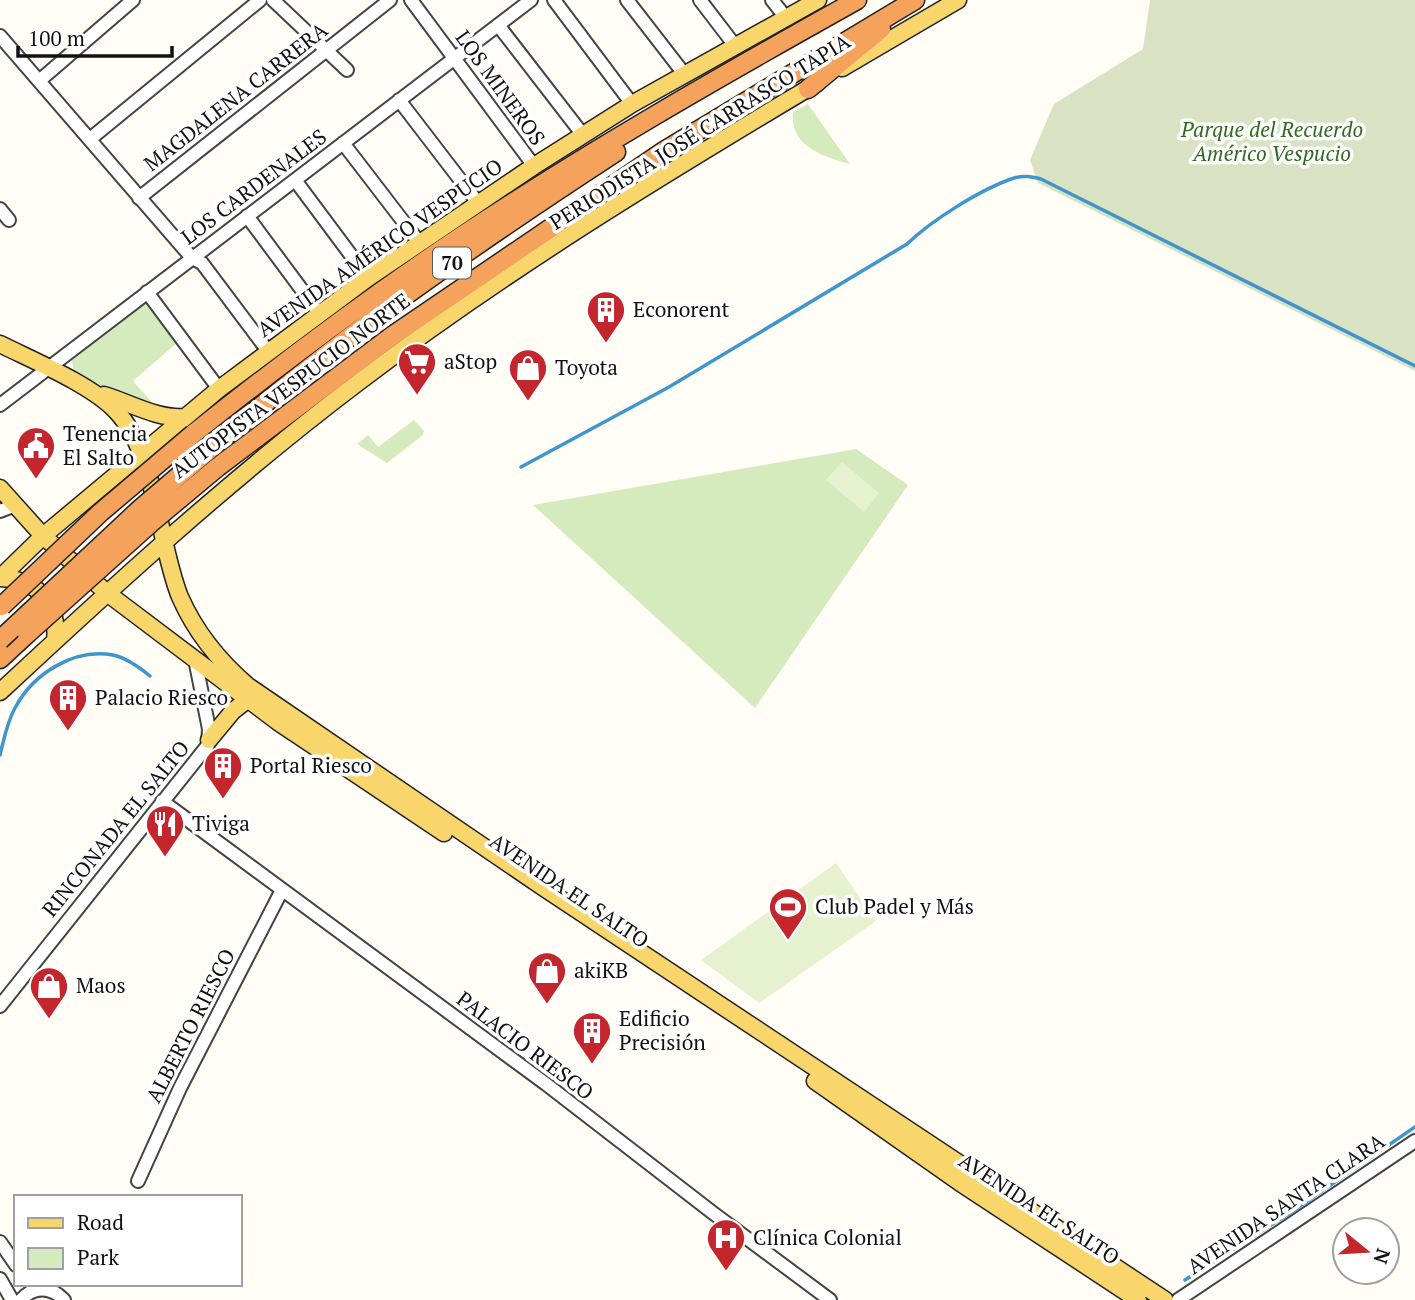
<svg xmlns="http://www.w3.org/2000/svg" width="1415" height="1300" viewBox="0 0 1415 1300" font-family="'PT Serif',serif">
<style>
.green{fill:#d5ebbd}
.cemetery{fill:#d9e3c4}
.pitch{fill:#e6f2cf}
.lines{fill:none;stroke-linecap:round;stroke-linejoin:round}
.stream{stroke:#3f96cf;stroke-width:3.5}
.minor-casing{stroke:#444;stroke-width:16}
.major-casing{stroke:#222;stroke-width:19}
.highway-casing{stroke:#222;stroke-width:21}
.minor{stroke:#fff;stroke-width:12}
.major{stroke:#f9d66b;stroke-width:16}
.highway{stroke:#f5a25d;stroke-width:18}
.highway-bridge-casing{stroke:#222;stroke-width:21;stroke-linecap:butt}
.highway-bridge{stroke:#f5a25d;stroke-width:18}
.labels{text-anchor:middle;stroke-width:7;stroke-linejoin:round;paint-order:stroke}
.shield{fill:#fff;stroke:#585858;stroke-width:2}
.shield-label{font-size:19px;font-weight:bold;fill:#111}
.street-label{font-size:21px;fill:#111;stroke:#fff}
.park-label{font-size:21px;font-style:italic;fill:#2f6b1f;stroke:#fff}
.poi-label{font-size:21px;fill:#111;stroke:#fff;text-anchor:start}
</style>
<rect width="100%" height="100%" fill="#fffdf5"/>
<path class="green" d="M 808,104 L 850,164 C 824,157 789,146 793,112 Z
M 147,300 L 179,341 L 133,381 L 157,408 L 74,375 L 72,360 Z
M 414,420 L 424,431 L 423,435 L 387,463 L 357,444 L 368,435 L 378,447 Z
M 856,449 L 908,485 L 755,708 L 533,505 Z"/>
<path class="cemetery" d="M 1150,0 L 1415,0 L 1415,371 L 1038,183 L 1030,160 L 1054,104 L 1143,49 Z"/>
<path class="pitch" d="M 842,462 L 879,493 L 864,512 L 826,480 Z
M 836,863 L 876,921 L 759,1003 L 701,960 Z"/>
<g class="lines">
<path class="stream" d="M 521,467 L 669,387 L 907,244 C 932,220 981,189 1014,178 C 1024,175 1032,177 1041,179 L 1415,366
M 0,755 C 4,739 7,722 15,708 C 33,674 73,648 113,655 C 127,658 139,667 150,676
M 1185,1280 L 1290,1213 L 1415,1127"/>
<g class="minor-casing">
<path id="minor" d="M 273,0 L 347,70
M 411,0 L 534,166
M 554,0 L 632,104
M 627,0 L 685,75
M 700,0 L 736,47
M 772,0 L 786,18
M 498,25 L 583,135
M 0,36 L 192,258 L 202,263 L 268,351
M 39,81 L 133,0
M 399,100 L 478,203
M 90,139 L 260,0
M 343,143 L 419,242
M 295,180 L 368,278
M 139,198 L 390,0
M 0,209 L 9,220
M 247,216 L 319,313
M 147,292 L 219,389
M 0,405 L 531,0
M 0,511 L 16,505
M 162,801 L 546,1084 L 713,1213 L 830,1300
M 0,1006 L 208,745 L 209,729 L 195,659
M 138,1181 L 180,1088 L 282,890
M 0,1242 L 16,1265
M 0,1279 L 12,1300
M 21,1300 C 33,1286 51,1286 64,1300
M 1178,1300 L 1415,1141"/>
</g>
<g class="major-casing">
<path id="major" d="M 842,68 L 958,0
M 0,344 C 32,360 92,385 116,411 C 156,452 158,543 180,597 C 195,631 220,662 248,686 L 544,888 L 1165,1300
M 104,395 C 131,403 156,419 185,417
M 0,488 L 43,536 L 107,593 L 278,722 L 444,833
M 0,578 L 43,536 L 219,389 L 368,278 L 534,166 L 632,104 L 818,0
M 0,578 C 38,579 59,604 55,641
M 0,692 C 116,584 234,476 360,381 C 505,271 661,176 817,83
M 209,740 L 233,711 L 247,700
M 815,1081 L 959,1182 L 1138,1300"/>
</g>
<g class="highway-casing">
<path id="highway" d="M 808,89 L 881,29
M 193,434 C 278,366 366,300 457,239 C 586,153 721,76 857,0
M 209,450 C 336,340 475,244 616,152
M 219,466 L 392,336 L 664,151 L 915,0
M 0,659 L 27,634"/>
</g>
<use href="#minor" class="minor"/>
<use href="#major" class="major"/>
<use href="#highway" class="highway"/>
<g class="highway-bridge-casing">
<path id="highway-bridge" d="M 2,606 L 101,512 L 193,434
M 27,634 L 153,521 L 219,466
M 0,640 L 140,509 L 209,450"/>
</g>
<use href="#highway-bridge" class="highway-bridge"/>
</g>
<defs>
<g id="building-pin" transform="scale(2.0125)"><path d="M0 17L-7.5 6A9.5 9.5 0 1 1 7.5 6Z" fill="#c4262e" stroke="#fff"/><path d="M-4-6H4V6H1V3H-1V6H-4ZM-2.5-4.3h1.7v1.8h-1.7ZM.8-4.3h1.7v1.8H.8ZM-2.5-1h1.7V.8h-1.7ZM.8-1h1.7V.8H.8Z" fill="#fff"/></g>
<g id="supermarket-pin" transform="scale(2.0125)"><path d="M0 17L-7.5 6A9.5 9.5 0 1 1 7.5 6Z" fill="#c4262e" stroke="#fff"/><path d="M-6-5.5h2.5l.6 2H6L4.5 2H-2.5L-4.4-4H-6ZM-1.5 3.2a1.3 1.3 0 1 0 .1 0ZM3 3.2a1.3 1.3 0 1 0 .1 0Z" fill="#fff"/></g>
<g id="shop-pin" transform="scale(2.0125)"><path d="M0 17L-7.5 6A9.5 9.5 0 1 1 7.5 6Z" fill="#c4262e" stroke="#fff"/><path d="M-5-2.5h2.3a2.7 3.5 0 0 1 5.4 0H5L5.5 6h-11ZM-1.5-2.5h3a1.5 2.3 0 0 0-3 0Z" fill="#fff"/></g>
<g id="civic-pin" transform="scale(2.0125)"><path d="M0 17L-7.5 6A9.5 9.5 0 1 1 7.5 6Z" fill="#c4262e" stroke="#fff"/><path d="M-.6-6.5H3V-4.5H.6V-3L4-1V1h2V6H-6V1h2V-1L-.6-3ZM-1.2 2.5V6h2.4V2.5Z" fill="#fff"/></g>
<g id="restaurant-pin" transform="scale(2.0125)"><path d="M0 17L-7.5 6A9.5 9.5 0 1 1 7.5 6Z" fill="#c4262e" stroke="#fff"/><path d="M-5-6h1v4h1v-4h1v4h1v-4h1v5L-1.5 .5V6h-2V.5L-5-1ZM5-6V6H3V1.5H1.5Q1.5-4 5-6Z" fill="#fff"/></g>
<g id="stadium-pin" transform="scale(2.0125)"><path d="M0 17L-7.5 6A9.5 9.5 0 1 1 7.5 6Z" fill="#c4262e" stroke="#fff"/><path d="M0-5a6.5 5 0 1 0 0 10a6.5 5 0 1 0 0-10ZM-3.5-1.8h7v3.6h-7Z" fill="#fff"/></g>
<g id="hospital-pin" transform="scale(2.0125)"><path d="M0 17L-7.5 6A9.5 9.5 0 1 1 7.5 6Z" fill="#c4262e" stroke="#fff"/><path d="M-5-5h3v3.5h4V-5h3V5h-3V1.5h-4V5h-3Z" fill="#fff"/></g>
</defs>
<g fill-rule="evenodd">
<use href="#building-pin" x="606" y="310"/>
<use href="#supermarket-pin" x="417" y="362"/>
<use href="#shop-pin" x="528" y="368"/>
<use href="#civic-pin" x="36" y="446"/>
<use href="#building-pin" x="68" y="698"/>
<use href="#building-pin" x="223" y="766"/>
<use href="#restaurant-pin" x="165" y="824"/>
<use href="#stadium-pin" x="788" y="907"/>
<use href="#shop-pin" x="547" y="971"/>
<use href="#shop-pin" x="49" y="986"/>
<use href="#building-pin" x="592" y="1031"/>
<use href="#hospital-pin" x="726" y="1238"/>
</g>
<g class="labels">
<rect class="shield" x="433" y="247.5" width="38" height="31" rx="5"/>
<g class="shield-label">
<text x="452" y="270">70</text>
</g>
<g class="street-label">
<text transform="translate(500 88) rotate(54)" y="7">LOS MINEROS</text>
<text transform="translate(236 97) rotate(-38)" y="7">MAGDALENA CARRERA</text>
<text transform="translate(700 132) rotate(-32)" y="7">PERIODISTA JOSÉ CARRASCO TAPIA</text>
<text transform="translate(254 187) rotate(-37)" y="7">LOS CARDENALES</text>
<text transform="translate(380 248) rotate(-35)" y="7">AVENIDA AMÉRICO VESPUCIO</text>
<text transform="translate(291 386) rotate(-37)" y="7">AUTOPISTA VESPUCIO NORTE</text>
<text transform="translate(116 829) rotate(-51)" y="7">RINCONADA EL SALTO</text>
<text transform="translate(569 891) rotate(34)" y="7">AVENIDA EL SALTO</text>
<text transform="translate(191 1026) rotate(-63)" y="7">ALBERTO RIESCO</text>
<text transform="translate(525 1046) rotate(37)" y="7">PALACIO RIESCO</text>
<text transform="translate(1286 1204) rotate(-34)" y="7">AVENIDA SANTA CLARA</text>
<text transform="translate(1039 1209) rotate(33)" y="7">AVENIDA EL SALTO</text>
</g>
<g class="park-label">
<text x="1272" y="137">Parque del Recuerdo<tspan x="1272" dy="24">Américo Vespucio</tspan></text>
</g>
<g class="poi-label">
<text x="633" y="317">Econorent</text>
<text x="444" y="369">aStop</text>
<text x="555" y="375">Toyota</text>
<text x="63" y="441">Tenencia<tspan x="63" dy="24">El Salto</tspan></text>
<text x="95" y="705">Palacio Riesco</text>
<text x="250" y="773">Portal Riesco</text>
<text x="192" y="831">Tiviga</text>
<text x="815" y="914">Club Padel y Más</text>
<text x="574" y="978">akiKB</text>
<text x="76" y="993">Maos</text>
<text x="619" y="1026">Edificio<tspan x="619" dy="24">Precisión</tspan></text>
<text x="753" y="1245">Clínica Colonial</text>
</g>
</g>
<rect x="14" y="1195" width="228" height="91" fill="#ffffff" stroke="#a0a0a0" stroke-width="2"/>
<rect x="28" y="1218" width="35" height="10" fill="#f9d66b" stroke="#a0a0a0" stroke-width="2"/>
<text x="77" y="1230" font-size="21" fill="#111111">Road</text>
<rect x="28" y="1248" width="35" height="21" fill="#d5ebbd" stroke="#a0a0a0" stroke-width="2"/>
<text x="77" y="1265" font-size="21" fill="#111111">Park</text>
<g transform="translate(1366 1251) rotate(108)"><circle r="33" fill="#ffffff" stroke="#a0a0a0" stroke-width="2"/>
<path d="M0-5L12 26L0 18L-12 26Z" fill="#c4262e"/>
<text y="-10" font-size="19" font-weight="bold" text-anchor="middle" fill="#111111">N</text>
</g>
<path d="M18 46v10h154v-10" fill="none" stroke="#111111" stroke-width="3.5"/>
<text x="28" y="46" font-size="21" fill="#111111" stroke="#ffffff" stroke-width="5" paint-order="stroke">100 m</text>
</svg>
